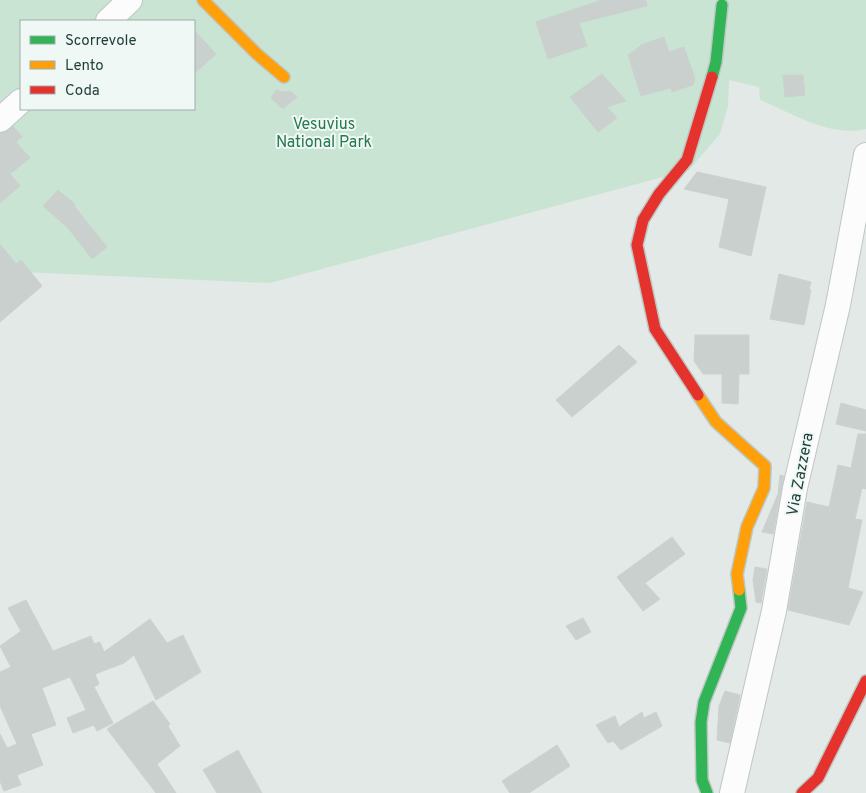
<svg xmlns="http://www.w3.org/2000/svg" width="866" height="793" viewBox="0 0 866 793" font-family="Overpass,sans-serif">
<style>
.green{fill:#cae4d4;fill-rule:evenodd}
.building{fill:#c9d0ce;stroke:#cbd2d0}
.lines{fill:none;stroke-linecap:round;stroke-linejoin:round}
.street-casing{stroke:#bfc6c4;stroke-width:26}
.fast-casing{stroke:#bdc7c4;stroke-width:14}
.slow-casing{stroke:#bdc7c4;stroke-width:14}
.jam-casing{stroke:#bdc7c4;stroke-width:14}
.street{stroke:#fbfcfb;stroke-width:24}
.fast{stroke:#30b455;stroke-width:11}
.slow{stroke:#ff9f0a;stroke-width:11}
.jam{stroke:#e5322d;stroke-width:11}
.labels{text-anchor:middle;stroke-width:4;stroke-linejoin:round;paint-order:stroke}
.park-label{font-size:16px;fill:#24794d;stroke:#f0f8f5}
.street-label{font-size:16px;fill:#1e3e39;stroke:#f0f8f5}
</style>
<rect width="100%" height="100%" fill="#e2e9e7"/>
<path class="green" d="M 0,0 L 866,0 L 866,129 C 830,138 792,113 760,100 L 759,87 L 729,80 L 728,106 L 720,134 L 689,170 L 270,283 L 0,271 ZM 21,21 L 194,21 L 194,109 L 21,109 Z"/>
<path class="building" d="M 602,0 L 646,0 L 647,6 L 579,23 L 587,46 L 548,59 L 536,22 Z
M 194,30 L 216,54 L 194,74 Z
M 664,37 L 669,52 L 684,47 L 695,79 L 693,85 L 672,92 L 671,88 L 641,96 L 628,55 L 643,44 Z
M 602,74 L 626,101 L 607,107 L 617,118 L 598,132 L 570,97 Z
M 783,75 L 803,75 L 805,95 L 785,97 Z
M 276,90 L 282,92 L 290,91 L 297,97 L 283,109 L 271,98 Z
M 13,126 L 22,137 L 16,142 L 30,158 L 10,174 L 20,186 L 0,203 L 0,133 Z
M 697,172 L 766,187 L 751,256 L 719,247 L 729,199 L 684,189 Z
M 58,190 L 75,204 L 74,206 L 107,247 L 92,259 L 68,228 L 43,206 Z
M 0,244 L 16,264 L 21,260 L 42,286 L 0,322 Z
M 779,274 L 811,282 L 809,289 L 811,290 L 804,325 L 770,319 Z
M 695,335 L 749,335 L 749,374 L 739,374 L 738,404 L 722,403 L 722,374 L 703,374 L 694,361 Z
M 619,345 L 637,362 L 572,417 L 556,400 Z
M 841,403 L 866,410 L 866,431 L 836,424 Z
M 858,434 L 866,434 L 866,489 L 862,488 L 855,519 L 862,520 L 848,588 L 863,592 L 849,625 L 788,610 L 807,502 L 829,507 L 838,465 L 851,468 Z
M 780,475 L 784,476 L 773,534 L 762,532 L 778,494 Z
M 672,537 L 685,554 L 645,583 L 660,599 L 643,611 L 617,577 Z
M 755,567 L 767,569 L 761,603 L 756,602 L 753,580 Z
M 26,600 L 53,651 L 91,636 L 94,644 L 100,642 L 104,652 L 150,619 L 167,643 L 183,635 L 201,672 L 156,700 L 134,655 L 124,663 L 95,674 L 99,684 L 94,687 L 113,723 L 97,731 L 94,725 L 73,733 L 67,718 L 86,710 L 70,677 L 42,688 L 56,725 L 31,734 L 43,765 L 17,775 L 21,785 L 4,791 L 0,781 L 0,734 L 7,748 L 17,744 L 0,706 L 0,672 L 11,667 L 0,646 L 21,631 L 8,608 Z
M 583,618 L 591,632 L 576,640 L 566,626 Z
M 725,691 L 740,695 L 730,743 L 717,740 L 719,706 Z
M 153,701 L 170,724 L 168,726 L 180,746 L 157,764 L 176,793 L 156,793 L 107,729 Z
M 642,712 L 644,718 L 656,712 L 662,726 L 621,750 L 613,741 L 608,743 L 596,725 L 615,716 L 619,727 Z
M 557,745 L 570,766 L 529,793 L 510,793 L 502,781 Z
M 238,750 L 262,793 L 217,793 L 203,770 Z"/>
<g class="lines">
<g class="street-casing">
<path id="street" d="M 108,21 L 130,0
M 0,120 L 21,101
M 732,793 L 774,611 L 795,488 L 838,305 L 866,155"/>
</g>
<g class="fast-casing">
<path id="fast" d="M 712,77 L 716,62 L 722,5
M 707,793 L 702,780 L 701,722 L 704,702 L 741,608 L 739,590"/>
</g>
<g class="slow-casing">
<path id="slow" d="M 203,0 L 257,54 L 284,77
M 698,395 L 716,422 L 765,466 L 764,488 L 747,527 L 737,574 L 739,590"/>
</g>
<g class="jam-casing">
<path id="jam" d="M 698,395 L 655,329 L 637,245 L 643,220 L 659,194 L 687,160 L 712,77
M 802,793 L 818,778 L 866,681"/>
</g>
<use href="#street" class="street"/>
<use href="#fast" class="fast"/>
<use href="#slow" class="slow"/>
<use href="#jam" class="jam"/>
</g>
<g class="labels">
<g class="park-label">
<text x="324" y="129">Vesuvius<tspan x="324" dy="18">National Park</tspan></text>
</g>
<g class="street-label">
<text transform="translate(799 474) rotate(-79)" y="6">Via Zazzera</text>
</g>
</g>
<rect x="20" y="20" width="175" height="90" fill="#f0f8f5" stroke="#9caeaa"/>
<rect x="30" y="36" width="25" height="8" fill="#30b455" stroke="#9caeaa"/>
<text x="65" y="45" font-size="15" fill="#1e3e39">Scorrevole</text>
<rect x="30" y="61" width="25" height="8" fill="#ff9f0a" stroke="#9caeaa"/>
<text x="65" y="70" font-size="15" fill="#1e3e39">Lento</text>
<rect x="30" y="86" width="25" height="8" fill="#e5322d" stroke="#9caeaa"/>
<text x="65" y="95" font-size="15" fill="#1e3e39">Coda</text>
</svg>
